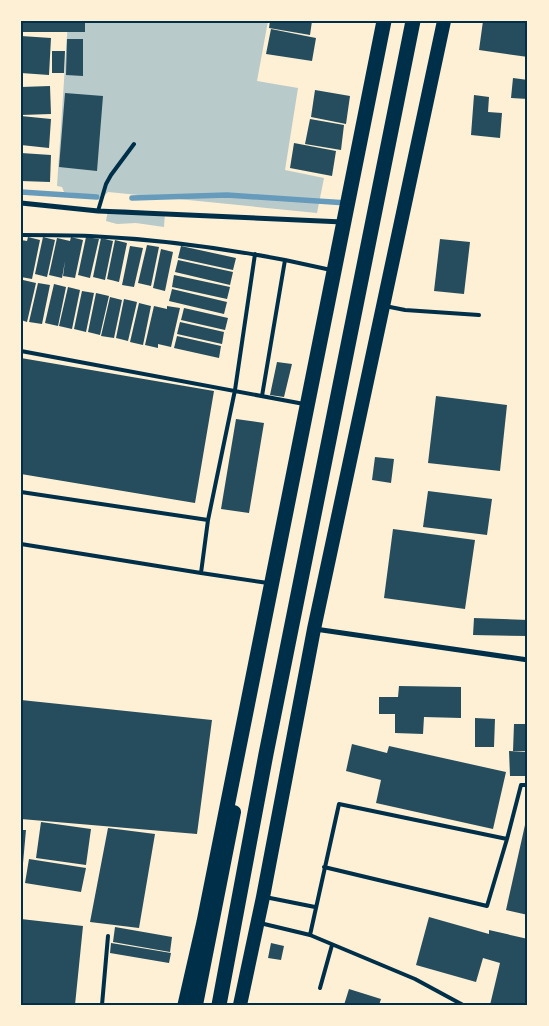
<svg xmlns="http://www.w3.org/2000/svg" width="549" height="1026" viewBox="0 0 549 1026" font-family="Inter,sans-serif">
<style>
.green{fill:#b9caca}
.lines{fill:none;stroke-linecap:round;stroke-linejoin:round}
.stream{stroke:#669bbc;stroke-width:5.5}
.building{fill:#264d5e}
.service{stroke:#003049;stroke-width:4}
.minor{stroke:#003049;stroke-width:5}
.trunk{stroke:#003049;stroke-width:14}
.motorway{stroke:#003049;stroke-width:15}
.neatline{fill:none;stroke:#003049;stroke-width:2}
</style>
<rect width="100%" height="100%" fill="#fdf0d5"/>
<path class="green" d="M 68,21 L 268,21 L 257,81 L 298,88 L 285,170 L 324,178 L 317,213 L 108,192 L 104,196 L 64,192 L 62,187 L 57,186 Z
M 124,209 L 165,213 L 164,227 L 136,223 L 117,224 L 106,221 L 108,210 Z"/>
<g class="lines">
<path class="stream" d="M 21,192 L 97,197
M 132,198 L 227,195 L 347,203"/>
</g>
<path class="building" d="M 21,21 L 85,21 L 85,32 L 21,32 Z
M 270,21 L 312,21 L 310,35 L 269,28 Z
M 483,21 L 528,21 L 528,57 L 479,50 Z
M 271,29 L 316,38 L 312,61 L 266,54 Z
M 21,36 L 51,38 L 49,75 L 21,73 Z
M 67,39 L 83,39 L 83,76 L 66,75 Z
M 52,51 L 65,51 L 64,73 L 52,73 Z
M 513,78 L 528,80 L 528,99 L 511,98 Z
M 50,86 L 51,114 L 21,115 L 21,87 Z
M 315,90 L 350,96 L 346,124 L 311,117 Z
M 65,93 L 103,96 L 97,171 L 59,167 Z
M 474,95 L 489,97 L 488,112 L 502,113 L 500,138 L 471,135 Z
M 21,116 L 51,119 L 49,148 L 21,145 Z
M 310,119 L 344,125 L 341,150 L 305,144 Z
M 294,143 L 336,151 L 332,176 L 290,168 Z
M 21,153 L 51,155 L 50,182 L 21,181 Z
M 28,237 L 40,240 L 32,279 L 21,277 L 21,240 L 27,241 Z
M 43,237 L 55,240 L 47,277 L 35,274 Z
M 71,237 L 83,240 L 75,278 L 63,276 L 65,261 L 62,278 L 49,275 L 57,238 L 70,241 Z
M 86,237 L 99,239 L 90,278 L 78,275 Z
M 101,238 L 113,241 L 105,280 L 93,277 Z
M 440,239 L 470,242 L 464,294 L 434,291 Z
M 115,240 L 127,243 L 119,282 L 107,279 Z
M 147,245 L 159,247 L 151,286 L 138,283 Z
M 130,246 L 143,248 L 134,287 L 122,285 Z
M 181,246 L 236,258 L 233,270 L 178,258 Z
M 161,249 L 173,252 L 165,291 L 153,288 Z
M 178,260 L 233,272 L 230,285 L 175,272 Z
M 174,275 L 230,287 L 227,299 L 172,287 Z
M 23,280 L 36,283 L 27,322 L 21,320 L 21,289 Z
M 38,283 L 50,285 L 42,324 L 29,322 Z
M 54,284 L 66,287 L 58,326 L 45,323 Z
M 68,287 L 80,290 L 72,329 L 59,326 Z
M 172,289 L 227,302 L 224,314 L 169,301 Z
M 82,291 L 94,293 L 86,332 L 74,329 Z
M 96,293 L 109,296 L 100,335 L 88,332 Z
M 110,297 L 122,300 L 114,338 L 101,336 Z
M 124,299 L 137,302 L 128,341 L 116,338 Z
M 139,303 L 151,306 L 143,345 L 130,342 Z
M 154,306 L 167,309 L 167,306 L 180,308 L 171,347 L 158,344 L 158,348 L 145,345 Z
M 184,308 L 228,318 L 225,330 L 181,320 Z
M 180,322 L 224,332 L 222,344 L 177,334 Z
M 177,336 L 221,346 L 219,358 L 174,348 Z
M 21,358 L 214,391 L 195,503 L 21,474 Z
M 277,362 L 292,364 L 284,397 L 270,395 Z
M 436,396 L 507,405 L 500,471 L 428,463 Z
M 236,419 L 264,423 L 249,513 L 221,509 Z
M 375,457 L 394,459 L 391,483 L 372,480 Z
M 428,491 L 492,499 L 487,535 L 423,527 Z
M 393,529 L 475,540 L 465,609 L 384,598 Z
M 474,618 L 528,620 L 528,636 L 473,635 Z
M 399,686 L 461,687 L 461,718 L 424,717 L 423,734 L 395,733 L 395,714 L 379,714 L 379,697 L 398,697 Z
M 21,700 L 212,720 L 197,834 L 21,819 Z
M 475,718 L 495,719 L 494,747 L 475,747 Z
M 514,724 L 528,724 L 528,751 L 513,751 Z
M 352,744 L 387,753 L 389,746 L 506,772 L 493,829 L 376,803 L 381,780 L 346,771 Z
M 509,751 L 528,752 L 528,776 L 510,776 Z
M 527,816 L 528,816 L 528,915 L 506,910 Z
M 41,822 L 91,829 L 86,865 L 36,858 Z
M 108,828 L 155,834 L 139,928 L 90,922 Z
M 21,830 L 26,830 L 23,863 L 21,863 Z
M 29,859 L 86,868 L 81,892 L 25,883 Z
M 429,917 L 489,934 L 489,930 L 528,939 L 528,1005 L 490,1005 L 500,963 L 483,958 L 476,982 L 416,965 Z
M 21,919 L 83,926 L 75,1005 L 21,1005 Z
M 115,927 L 172,937 L 170,952 L 113,942 Z
M 111,943 L 171,953 L 169,963 L 110,953 Z
M 271,943 L 284,946 L 281,960 L 268,958 Z
M 349,989 L 381,999 L 379,1005 L 344,1005 Z"/>
<g class="lines">
<path class="service" d="M 98,211 L 106,184 L 111,175 L 134,144
M 21,235 C 44,235 67,235 90,236 C 154,239 222,248 285,260 L 262,396
M 285,260 L 331,270
M 385,306 L 405,310 L 479,315
M 21,351 L 304,404
M 21,492 L 208,520
M 21,544 L 201,573 L 208,520 L 235,390 L 255,254
M 201,573 L 268,583
M 324,867 L 487,906 L 507,839 L 521,785 L 528,785
M 265,897 L 315,907
M 260,923 L 310,935 L 415,979 L 463,1005
M 310,935 L 339,804 L 507,839
M 320,988 L 332,945
M 102,1005 L 108,936"/>
<path class="minor" d="M 21,203 L 98,211 L 343,222
M 315,629 L 528,660"/>
<path class="trunk" d="M 196,1005 L 234,812
M 240,1005 L 263,897 L 314,629 L 444,21"/>
<path class="motorway" d="M 185,1005 L 204,922 L 384,21
M 219,1005 L 266,754 L 413,21"/>
</g>
<rect width="549" height="1026" fill="none" stroke="#fdf0d5" stroke-width="45"/>
<rect x="22" y="22" width="504" height="982" class="neatline"/>
</svg>
